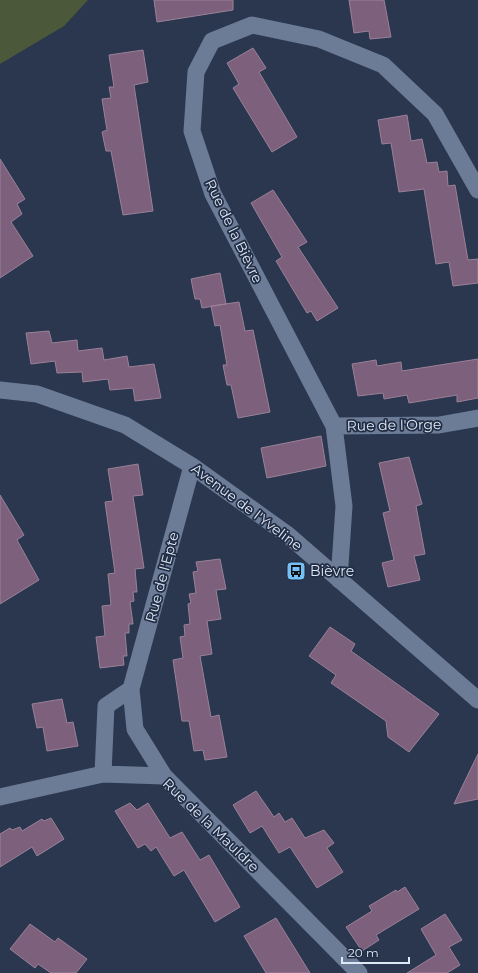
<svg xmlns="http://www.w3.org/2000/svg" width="478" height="973" viewBox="0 0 478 973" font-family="Montserrat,sans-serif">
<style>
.green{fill:#4b5839}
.building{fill:#7d607c;stroke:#9a8199}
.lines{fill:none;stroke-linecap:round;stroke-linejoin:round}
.minor{stroke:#6c7b96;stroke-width:17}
.labels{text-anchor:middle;stroke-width:3.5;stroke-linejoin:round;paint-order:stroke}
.street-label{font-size:14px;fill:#dfe8f7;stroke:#212d44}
.poi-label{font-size:14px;fill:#dfe8f7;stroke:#212d44;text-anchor:start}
</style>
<rect width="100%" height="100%" fill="#2b374f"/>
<path class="green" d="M 0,0 L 88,0 L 64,26 L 0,64 Z"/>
<path class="building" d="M 154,0 L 233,0 L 233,10 L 157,22 Z
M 349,0 L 384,0 L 391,37 L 370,39 L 369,31 L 354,33 Z
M 253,48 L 266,68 L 259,72 L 297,137 L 272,152 L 233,88 L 239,84 L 227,63 Z
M 143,50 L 148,82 L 134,85 L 153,211 L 123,215 L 111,151 L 106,151 L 102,132 L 107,130 L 102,99 L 111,98 L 109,87 L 114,87 L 109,55 Z
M 407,115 L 411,141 L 422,139 L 427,163 L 437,162 L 439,172 L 447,171 L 448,186 L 455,185 L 468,260 L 478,259 L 478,283 L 453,286 L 449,262 L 436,264 L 424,189 L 399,192 L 391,143 L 382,144 L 378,120 Z
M 0,159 L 25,199 L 17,204 L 22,214 L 11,222 L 33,256 L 0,278 Z
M 273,190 L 307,242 L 298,247 L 338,308 L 317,321 L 311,311 L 307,313 L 276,261 L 282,257 L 251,203 Z
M 220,273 L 226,304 L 202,308 L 200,299 L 195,299 L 191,279 Z
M 239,302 L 245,331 L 253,330 L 270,412 L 238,418 L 231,385 L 227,385 L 223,365 L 227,365 L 220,325 L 215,326 L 211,306 Z
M 49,331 L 52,343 L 77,340 L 78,351 L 102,348 L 104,360 L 127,356 L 129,367 L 154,364 L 161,398 L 135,401 L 133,388 L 110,390 L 108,379 L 83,382 L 82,372 L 57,373 L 55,361 L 31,364 L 26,333 Z
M 478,359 L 478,398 L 457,402 L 457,395 L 409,403 L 407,395 L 384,399 L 383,393 L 358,396 L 352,364 L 376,360 L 377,366 L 401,362 L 402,371 Z
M 321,436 L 326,466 L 267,478 L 261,448 Z
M 409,457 L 422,504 L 416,506 L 425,554 L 414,556 L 420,580 L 388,587 L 382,563 L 394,560 L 383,513 L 390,511 L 379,463 Z
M 138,464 L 143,495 L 133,496 L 144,568 L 135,569 L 137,592 L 133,592 L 134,601 L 130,602 L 133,624 L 129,624 L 129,633 L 125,633 L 127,656 L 123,656 L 124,665 L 100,668 L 96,637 L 105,636 L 102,606 L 111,605 L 108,574 L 115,573 L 105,502 L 113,501 L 108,469 Z
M 0,495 L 24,535 L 17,540 L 39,580 L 0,604 Z
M 220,559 L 226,589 L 216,590 L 221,619 L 207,621 L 212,654 L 200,656 L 211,717 L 219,715 L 227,757 L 205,760 L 203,750 L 194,751 L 189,721 L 182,721 L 173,660 L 183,658 L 180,637 L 185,636 L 184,625 L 190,624 L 188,604 L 191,603 L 189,594 L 196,593 L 193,572 L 198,571 L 196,562 Z
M 330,627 L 355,644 L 351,651 L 439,714 L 409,752 L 388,737 L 386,721 L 331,683 L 336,675 L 309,656 Z
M 62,699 L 67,723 L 73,722 L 78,746 L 47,751 L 43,727 L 37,728 L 32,704 Z
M 478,754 L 478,799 L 454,804 L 461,789 Z
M 256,791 L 274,817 L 279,813 L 285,822 L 292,818 L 305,838 L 324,830 L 334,843 L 327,848 L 343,872 L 317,888 L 290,847 L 279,853 L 262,826 L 250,833 L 233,805 Z
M 130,803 L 137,810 L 148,803 L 170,838 L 182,832 L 200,860 L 209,855 L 240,907 L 215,922 L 184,870 L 174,876 L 156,847 L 151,851 L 145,844 L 138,848 L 115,811 Z
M 51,818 L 64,839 L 37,856 L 32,847 L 0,867 L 0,834 L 10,828 L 12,830 L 20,827 L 22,831 L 42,819 L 44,821 Z
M 405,887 L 419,909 L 376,935 L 379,940 L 362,951 L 346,927 L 372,911 L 369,906 L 396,890 L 397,892 Z
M 445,914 L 462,940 L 449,947 L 460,965 L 447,973 L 407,973 L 436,955 L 421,929 Z
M 276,918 L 310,973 L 266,973 L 244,936 Z
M 30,924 L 55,942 L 58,938 L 87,959 L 76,973 L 51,973 L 38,964 L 35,968 L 10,949 Z"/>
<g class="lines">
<path class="minor" d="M 0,390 L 37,394 L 125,425 L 192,466 L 288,535 L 478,700
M 334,426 L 439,425 L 478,418
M 339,580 L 344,506 L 334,426 L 213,194 L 192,131 L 196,72 L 212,41 L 252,25 L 319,39 L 383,65 L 435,114 L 478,190
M 103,774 L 106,706 L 131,689
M 164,776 L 135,729 L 131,689 L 192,466
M 0,797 L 103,774 L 164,776 L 359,973"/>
</g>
<defs>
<g id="bus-square" transform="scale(1)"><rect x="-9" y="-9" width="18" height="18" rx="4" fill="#75c0f6" stroke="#212d44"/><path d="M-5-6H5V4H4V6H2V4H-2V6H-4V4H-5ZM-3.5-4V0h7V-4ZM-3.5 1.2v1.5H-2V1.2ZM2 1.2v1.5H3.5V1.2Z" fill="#111"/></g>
</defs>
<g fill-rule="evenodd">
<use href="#bus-square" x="296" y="571"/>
</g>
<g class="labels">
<g class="street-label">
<text transform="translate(234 231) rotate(64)" y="5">Rue de la Bièvre</text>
<text transform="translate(394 425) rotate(-1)" y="5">Rue de l'Orge</text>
<text transform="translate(247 507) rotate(37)" y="5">Avenue de l'Yveline</text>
<text transform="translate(162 577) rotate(-75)" y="5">Rue de l'Epte</text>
<text transform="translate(211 825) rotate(44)" y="5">Rue de la Mauldre</text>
</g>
<g class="poi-label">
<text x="310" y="576">Bièvre</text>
</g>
</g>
<path d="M342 957v6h67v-6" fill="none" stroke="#dfe8f7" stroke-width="2"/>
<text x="348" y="957" font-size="12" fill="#dfe8f7" stroke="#212d44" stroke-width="3" paint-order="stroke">20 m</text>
</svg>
